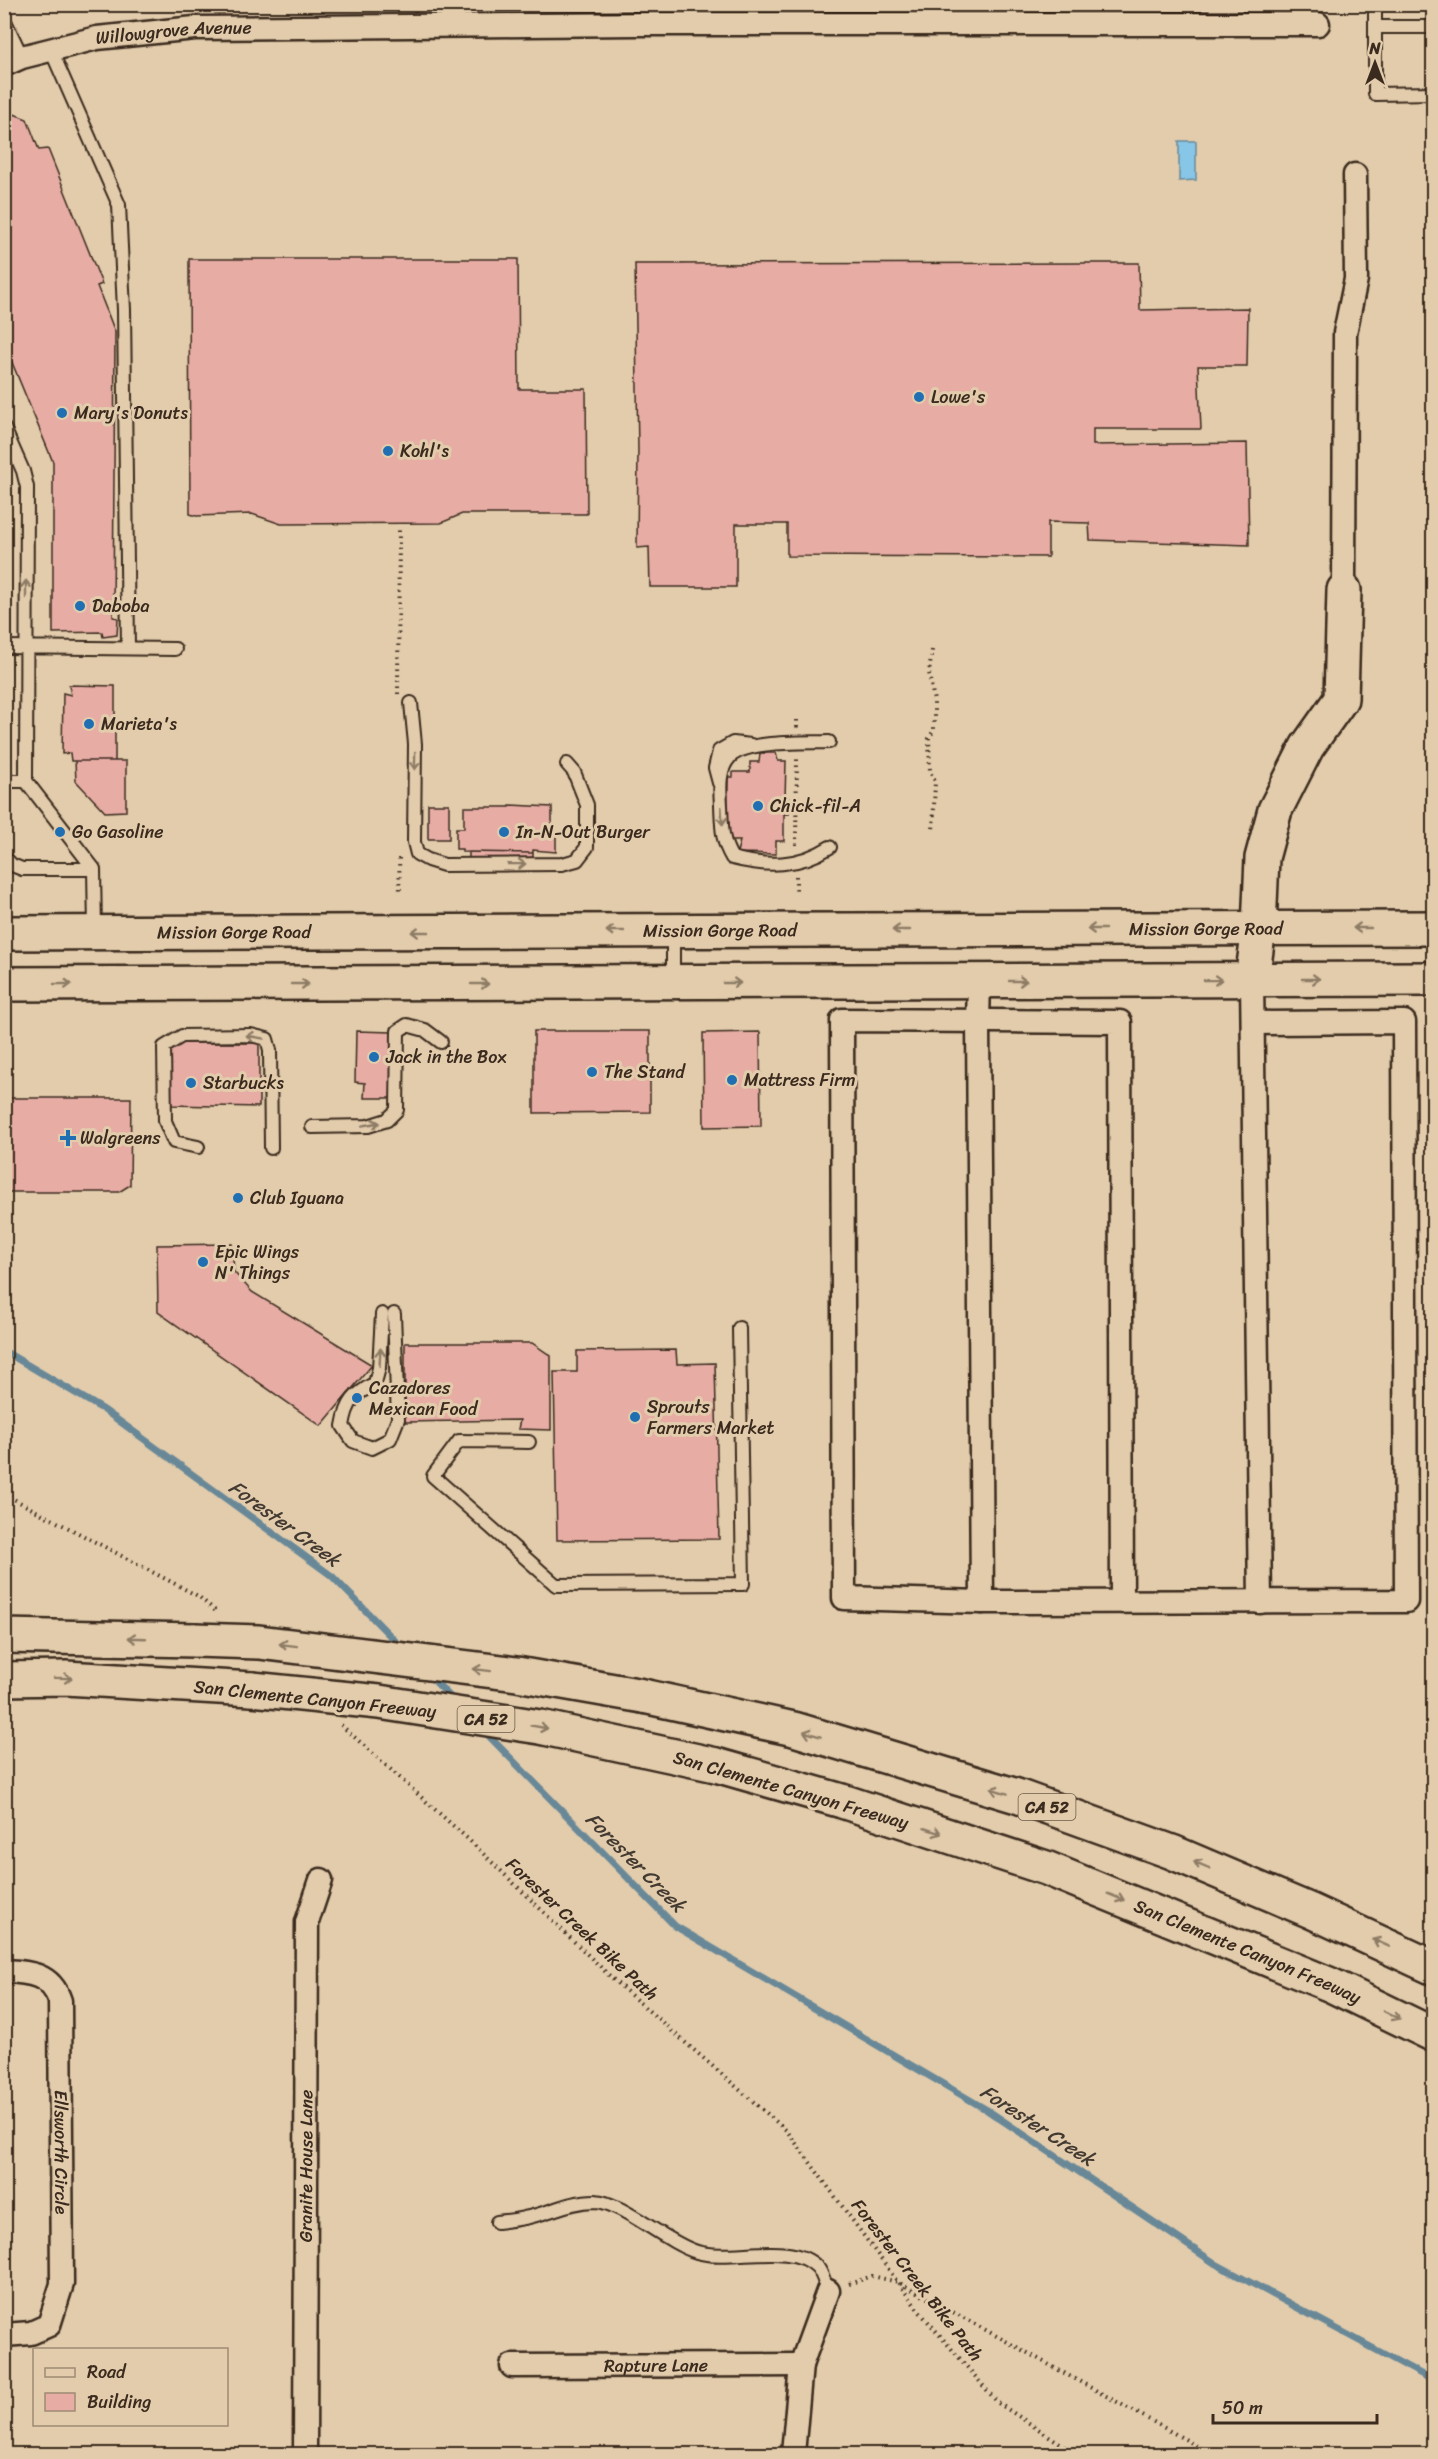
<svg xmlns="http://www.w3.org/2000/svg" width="1438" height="2459" viewBox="0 0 1438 2459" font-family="Sriracha,sans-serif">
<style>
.water{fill:#87c6e7;stroke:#698897;stroke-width:1.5}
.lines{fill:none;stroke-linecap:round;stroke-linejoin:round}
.stream{stroke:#698897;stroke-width:7}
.building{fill:#e7ada5;stroke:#3b2a1e;stroke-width:1.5}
.lane-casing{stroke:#3b2a1e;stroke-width:16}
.street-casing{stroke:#3b2a1e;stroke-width:27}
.secondary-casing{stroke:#3b2a1e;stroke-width:38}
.primary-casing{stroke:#3b2a1e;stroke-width:38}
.highway-casing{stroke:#3b2a1e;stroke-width:38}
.path{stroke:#3b2a1e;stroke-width:4;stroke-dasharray:1.5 4.5;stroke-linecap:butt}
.lane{stroke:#e2ccac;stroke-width:12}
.street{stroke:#e2ccac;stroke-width:22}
.secondary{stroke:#e2ccac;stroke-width:33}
.primary{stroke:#e2ccac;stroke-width:33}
.highway{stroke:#e2ccac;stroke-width:33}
.highway-bridge-casing{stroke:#3b2a1e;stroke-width:38;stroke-linecap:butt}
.highway-bridge{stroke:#e2ccac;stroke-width:33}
.oneway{stroke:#8e7b65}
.poi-dot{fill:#1f6fb2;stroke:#e2ccac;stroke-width:2}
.labels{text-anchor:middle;stroke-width:6;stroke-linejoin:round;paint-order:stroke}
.shield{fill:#e2ccac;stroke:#6d5b49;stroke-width:1.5}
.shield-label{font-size:16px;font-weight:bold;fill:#3b2a1e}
.street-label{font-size:18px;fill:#3b2a1e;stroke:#e2ccac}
.poi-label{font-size:18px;fill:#3b2a1e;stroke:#e2ccac;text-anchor:start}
.water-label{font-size:20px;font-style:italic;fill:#433a32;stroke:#e2ccac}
</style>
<rect width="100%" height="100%" fill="#e2ccac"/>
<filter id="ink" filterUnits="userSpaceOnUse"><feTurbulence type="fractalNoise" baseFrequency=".0167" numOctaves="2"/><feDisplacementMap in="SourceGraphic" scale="12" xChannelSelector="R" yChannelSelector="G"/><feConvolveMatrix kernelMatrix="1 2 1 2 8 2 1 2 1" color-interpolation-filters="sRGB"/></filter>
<g filter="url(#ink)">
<path class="water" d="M 1179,141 L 1196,141 L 1196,180 L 1179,181 Z"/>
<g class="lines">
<path class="stream" d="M 4,1351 L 104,1410 L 332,1576 L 402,1648
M 429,1675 L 455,1702
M 484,1731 L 675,1926 L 987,2110 L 1216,2264 L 1434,2381"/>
</g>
<path class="building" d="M 14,114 L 27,119 L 39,150 L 48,149 L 102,284 L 97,286 L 115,332 L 113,617 L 118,618 L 117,635 L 103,637 L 102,632 L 53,633 L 53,462 L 4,343 L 4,118 Z
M 189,259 L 518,259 L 519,389 L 586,389 L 587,514 L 462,514 L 441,523 L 281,524 L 252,514 L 196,516 L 190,514 Z
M 1086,263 L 1139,263 L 1140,310 L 1248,308 L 1247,366 L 1198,366 L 1201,429 L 1093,429 L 1093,445 L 1247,443 L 1249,545 L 1090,540 L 1089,523 L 1048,522 L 1048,557 L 787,556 L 787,524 L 736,524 L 736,587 L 650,587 L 649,547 L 637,548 L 638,450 L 635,264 Z
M 69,685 L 115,686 L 115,761 L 71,761 L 70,753 L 62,754 L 63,693 L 71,695 Z
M 760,753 L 776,753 L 778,761 L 786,761 L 785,798 L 789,798 L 789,814 L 784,814 L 784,841 L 776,841 L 776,854 L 741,853 L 737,852 L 740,841 L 727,841 L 728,777 L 733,777 L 733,772 L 750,772 L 750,762 L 759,762 Z
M 75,761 L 126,761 L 126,811 L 105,812 L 76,781 Z
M 428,804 L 449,804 L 449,839 L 428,839 Z
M 510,805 L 552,807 L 552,835 L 556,835 L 556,852 L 533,850 L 533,853 L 462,852 L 462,849 L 456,849 L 456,828 L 464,828 L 464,807 L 510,807 Z
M 469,852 L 533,853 L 533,871 L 469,870 Z
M 356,1031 L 392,1032 L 391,1098 L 364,1098 L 365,1083 L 355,1082 Z
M 534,1031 L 650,1031 L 650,1112 L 534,1113 Z
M 760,1032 L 761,1126 L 704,1127 L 703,1033 Z
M 168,1043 L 259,1043 L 259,1107 L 171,1105 Z
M 4,1098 L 131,1098 L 130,1185 L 119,1192 L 4,1192 Z
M 232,1244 L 234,1272 L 252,1292 L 372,1365 L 321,1426 L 158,1312 L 157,1245 Z
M 405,1343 L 532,1343 L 551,1356 L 551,1430 L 518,1429 L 520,1420 L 405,1422 Z
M 676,1350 L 677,1364 L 715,1363 L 719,1539 L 557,1540 L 554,1372 L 577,1372 L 577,1351 Z"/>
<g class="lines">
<g class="lane-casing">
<path id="lane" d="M 1375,4 L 1375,94 L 1434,93
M 4,19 L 22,57
M 1375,27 L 1434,27
M 51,50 L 119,205 L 124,310 L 128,648
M 4,428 L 23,471 L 27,487 L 26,781 L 4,781
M 4,647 L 175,649
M 411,703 L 415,744 L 414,842 L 417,854 L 428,860 L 444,865 L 562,864 L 577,860 L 587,847 L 587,805 L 574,772 L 567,764
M 829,742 C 805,743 746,740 730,757 C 718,770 720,789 721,805 C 722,826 721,840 732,858 C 767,867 799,867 830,847
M 26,781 L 94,869 L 95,931
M 719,783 L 715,768 L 719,751 L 733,743 L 751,745
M 4,857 L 12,865 L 22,869 L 94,869
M 673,930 L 673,979
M 312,1127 L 368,1126 L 387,1120 L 397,1110 L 398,1031 L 407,1025 L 425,1030 L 441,1042
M 198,1147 L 174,1142 L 165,1121 L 164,1047 L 182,1036 L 251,1035 L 267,1039 L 270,1050 L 271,1148
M 382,1314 L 379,1368 L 375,1383 C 354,1395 347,1401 343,1426 L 353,1441 L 372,1448 L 390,1439 L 398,1419 L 394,1314
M 529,1442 L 459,1441 L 433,1476 L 556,1585 L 743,1584 L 739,1328
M 497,2222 C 506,2221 515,2220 524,2218 C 548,2214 569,2201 595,2201 C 622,2202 665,2242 697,2252 C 731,2262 791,2240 817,2267 C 822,2272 825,2284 828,2291"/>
</g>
<g class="street-casing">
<g id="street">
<path id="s1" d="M 4,65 L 22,57 L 97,38 L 195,28 L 638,24 L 1318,24"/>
<path d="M 1344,590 L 1345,333 L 1356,279 L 1355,175"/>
<path d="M 1252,980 L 1260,1602"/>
<path d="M 979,981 L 978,1022 L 982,1602"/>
<path d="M 1122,1602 L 1120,1022 L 842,1020 L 844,1598 L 982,1602 L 1406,1601 L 1404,1022 L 1253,1023"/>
<path id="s2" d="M 4,1971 C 30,1972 51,1974 60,2001 L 62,2284 L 49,2325 L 31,2333 L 4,2335"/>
<path id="s3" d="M 512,2366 L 801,2365"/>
<path id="s4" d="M 305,2454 L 307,1922 L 321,1880"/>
<path d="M 793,2454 L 801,2365 L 828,2291"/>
</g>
</g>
<g class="secondary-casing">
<path id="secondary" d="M 1252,980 L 1259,928 L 1262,858 L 1275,810 L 1307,747 L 1341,699 L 1344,590"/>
</g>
<g class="primary-casing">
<g id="primary">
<path id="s5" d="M 4,933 L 1434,928"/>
<path d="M 4,984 L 1434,979"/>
</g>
</g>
<g class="highway-casing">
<g id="highway">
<path d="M 4,1636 L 195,1640"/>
<path d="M 4,1679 L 66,1678 L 252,1689"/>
<path d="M 643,1696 L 794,1729 L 1017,1796 L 1172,1852 L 1311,1911 L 1434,1968"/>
<path id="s6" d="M 716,1765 L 842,1801 L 1046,1868 L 1331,1985 L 1434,2035"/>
</g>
</g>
<path class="path" d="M 932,650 L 929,673 L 934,701 L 934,730 L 929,738 L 930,772 L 935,781 L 933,832
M 398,694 L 399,527
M 797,720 L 797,728
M 796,845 L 797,759
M 399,858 L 400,892
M 796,876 L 796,894
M 4,1494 L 198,1596 L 218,1613
M 341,1725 L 469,1840 L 618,1984 L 787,2131 L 919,2311 L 998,2403 L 1077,2454
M 849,2284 L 872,2276 L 898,2282 L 1212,2454"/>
<use href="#lane" class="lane"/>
<use href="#street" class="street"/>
<use href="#secondary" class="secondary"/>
<use href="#primary" class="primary"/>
<use href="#highway" class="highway"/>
<g class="highway-bridge-casing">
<path id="highway-bridge" d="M 195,1640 L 259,1642 L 517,1674 L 643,1696
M 252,1689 L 379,1702 L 540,1727 L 716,1765"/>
</g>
<use href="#highway-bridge" class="highway-bridge"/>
</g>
<defs><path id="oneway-shaft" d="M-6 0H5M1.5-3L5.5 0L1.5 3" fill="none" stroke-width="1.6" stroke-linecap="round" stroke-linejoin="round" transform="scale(1.5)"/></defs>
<g class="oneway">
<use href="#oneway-shaft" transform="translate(26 589) rotate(-90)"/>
<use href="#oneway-shaft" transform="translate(415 761) rotate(91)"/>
<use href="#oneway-shaft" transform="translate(722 816) rotate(86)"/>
<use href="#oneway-shaft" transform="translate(517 864) rotate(-1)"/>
<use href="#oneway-shaft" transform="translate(1362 928) rotate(180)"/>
<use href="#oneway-shaft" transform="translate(1096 929) rotate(180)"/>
<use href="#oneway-shaft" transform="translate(901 930) rotate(180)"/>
<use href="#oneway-shaft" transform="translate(615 931) rotate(180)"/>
<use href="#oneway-shaft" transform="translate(420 932) rotate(180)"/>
<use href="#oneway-shaft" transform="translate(1311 979)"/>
<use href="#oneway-shaft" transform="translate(1213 980) rotate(-1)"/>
<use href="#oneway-shaft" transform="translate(1018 981)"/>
<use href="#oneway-shaft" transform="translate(732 983)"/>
<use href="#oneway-shaft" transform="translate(63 984)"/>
<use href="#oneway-shaft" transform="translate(300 984)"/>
<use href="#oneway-shaft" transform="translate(480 984)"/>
<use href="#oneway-shaft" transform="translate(255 1037) rotate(-170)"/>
<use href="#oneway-shaft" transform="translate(371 1124) rotate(-10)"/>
<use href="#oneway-shaft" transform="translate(380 1357) rotate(-87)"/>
<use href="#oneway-shaft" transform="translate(137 1638) rotate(-178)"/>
<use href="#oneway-shaft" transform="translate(288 1645) rotate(-173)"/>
<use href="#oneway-shaft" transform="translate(482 1670) rotate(-173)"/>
<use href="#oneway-shaft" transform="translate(63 1678) rotate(1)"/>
<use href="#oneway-shaft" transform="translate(539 1727) rotate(10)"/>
<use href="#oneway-shaft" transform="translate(812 1734) rotate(-163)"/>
<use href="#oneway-shaft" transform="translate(999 1791) rotate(-163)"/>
<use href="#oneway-shaft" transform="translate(933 1831) rotate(18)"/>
<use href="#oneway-shaft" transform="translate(1202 1865) rotate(-157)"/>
<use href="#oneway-shaft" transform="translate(1116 1897) rotate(22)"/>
<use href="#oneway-shaft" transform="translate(1381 1943) rotate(-156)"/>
<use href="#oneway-shaft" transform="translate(1392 2015) rotate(26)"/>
</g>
</g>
<g class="poi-dot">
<circle cx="919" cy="397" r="6"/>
<circle cx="62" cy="413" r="6"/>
<circle cx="388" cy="451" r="6"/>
<circle cx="80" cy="606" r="6"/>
<circle cx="89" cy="724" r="6"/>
<circle cx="758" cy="806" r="6"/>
<circle cx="60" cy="832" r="6"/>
<circle cx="504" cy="832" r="6"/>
<circle cx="374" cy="1057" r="6"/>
<circle cx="592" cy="1072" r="6"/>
<circle cx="732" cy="1080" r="6"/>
<circle cx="191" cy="1083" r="6"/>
<path d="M65 1129h6v6h6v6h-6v6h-6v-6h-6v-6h6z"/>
<circle cx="238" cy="1198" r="6"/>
<circle cx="203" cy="1262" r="6"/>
<circle cx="357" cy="1398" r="6"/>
<circle cx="635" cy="1417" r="6"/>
</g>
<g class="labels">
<g class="shield">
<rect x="457.5" y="1706" width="57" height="26" rx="4.5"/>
<rect x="1018.5" y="1794" width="57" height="26" rx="4.5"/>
</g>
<g class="shield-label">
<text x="486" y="1725">CA 52</text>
<text x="1047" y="1813">CA 52</text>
</g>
<g class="street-label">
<text dy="6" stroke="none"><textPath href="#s1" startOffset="174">Willowgrove Avenue</textPath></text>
<text dy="6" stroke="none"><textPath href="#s5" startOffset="1202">Mission Gorge Road</textPath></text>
<text dy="6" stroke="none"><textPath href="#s5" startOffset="716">Mission Gorge Road</textPath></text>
<text dy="6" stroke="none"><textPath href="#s5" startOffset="230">Mission Gorge Road</textPath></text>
<text transform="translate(315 1699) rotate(6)" y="6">San Clemente Canyon Freeway</text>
<text transform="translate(791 1790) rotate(16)" y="6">San Clemente Canyon Freeway</text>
<text transform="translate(582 1929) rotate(43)" y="6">Forester Creek Bike Path</text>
<text dy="6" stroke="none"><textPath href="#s6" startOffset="564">San Clemente Canyon Freeway</textPath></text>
<text dy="6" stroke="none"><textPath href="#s2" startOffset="220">Ellsworth Circle</textPath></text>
<text dy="6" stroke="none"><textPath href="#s4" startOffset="288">Granite House Lane</textPath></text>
<text transform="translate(917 2280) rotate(52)" y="6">Forester Creek Bike Path</text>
<text dy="6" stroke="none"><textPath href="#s3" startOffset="144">Rapture Lane</textPath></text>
</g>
<g class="poi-label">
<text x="931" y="403">Lowe's</text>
<text x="74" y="419">Mary's Donuts</text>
<text x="400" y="457">Kohl's</text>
<text x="92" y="612">Daboba</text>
<text x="101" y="730">Marieta's</text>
<text x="770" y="812">Chick-fil-A</text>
<text x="72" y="838">Go Gasoline</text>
<text x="516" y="838">In-N-Out Burger</text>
<text x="386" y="1063">Jack in the Box</text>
<text x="604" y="1078">The Stand</text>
<text x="744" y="1086">Mattress Firm</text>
<text x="203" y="1089">Starbucks</text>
<text x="80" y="1144">Walgreens</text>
<text x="250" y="1204">Club Iguana</text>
<text x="215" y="1258">Epic Wings<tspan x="215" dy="21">N' Things</tspan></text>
<text x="369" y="1394">Cazadores<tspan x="369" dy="21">Mexican Food</tspan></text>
<text x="647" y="1413">Sprouts<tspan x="647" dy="21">Farmers Market</tspan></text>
</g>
<g class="water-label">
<text transform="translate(285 1523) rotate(36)" y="7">Forester Creek</text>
<text transform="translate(636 1862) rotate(45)" y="7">Forester Creek</text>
<text transform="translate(1038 2125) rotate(33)" y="7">Forester Creek</text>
</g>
</g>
<rect width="1438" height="2459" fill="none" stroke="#e2ccac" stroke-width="24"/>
<rect x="12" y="12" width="1414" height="2435" fill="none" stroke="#3b2a1e" stroke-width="2" filter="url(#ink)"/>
<rect x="33" y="2348" width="195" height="78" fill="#e2ccac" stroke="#9f8b73" stroke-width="1.5"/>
<rect x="45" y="2368" width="30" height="9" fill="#e2ccac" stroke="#9f8b73" stroke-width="1.5"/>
<text x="87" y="2378" font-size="18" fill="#3b2a1e">Road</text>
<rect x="45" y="2393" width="30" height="18" fill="#e7ada5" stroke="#9f8b73" stroke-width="1.5"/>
<text x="87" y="2408" font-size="18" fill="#3b2a1e">Building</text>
<g transform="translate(1375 63)" stroke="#e2ccac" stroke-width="4.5" paint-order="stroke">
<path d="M0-4.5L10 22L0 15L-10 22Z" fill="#3b2a1e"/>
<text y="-9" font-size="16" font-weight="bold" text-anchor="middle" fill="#3b2a1e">N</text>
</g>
<path d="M1213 2414v9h164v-9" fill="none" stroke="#3b2a1e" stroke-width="3"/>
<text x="1222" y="2414" font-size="18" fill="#3b2a1e" stroke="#e2ccac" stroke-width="4.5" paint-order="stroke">50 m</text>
</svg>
